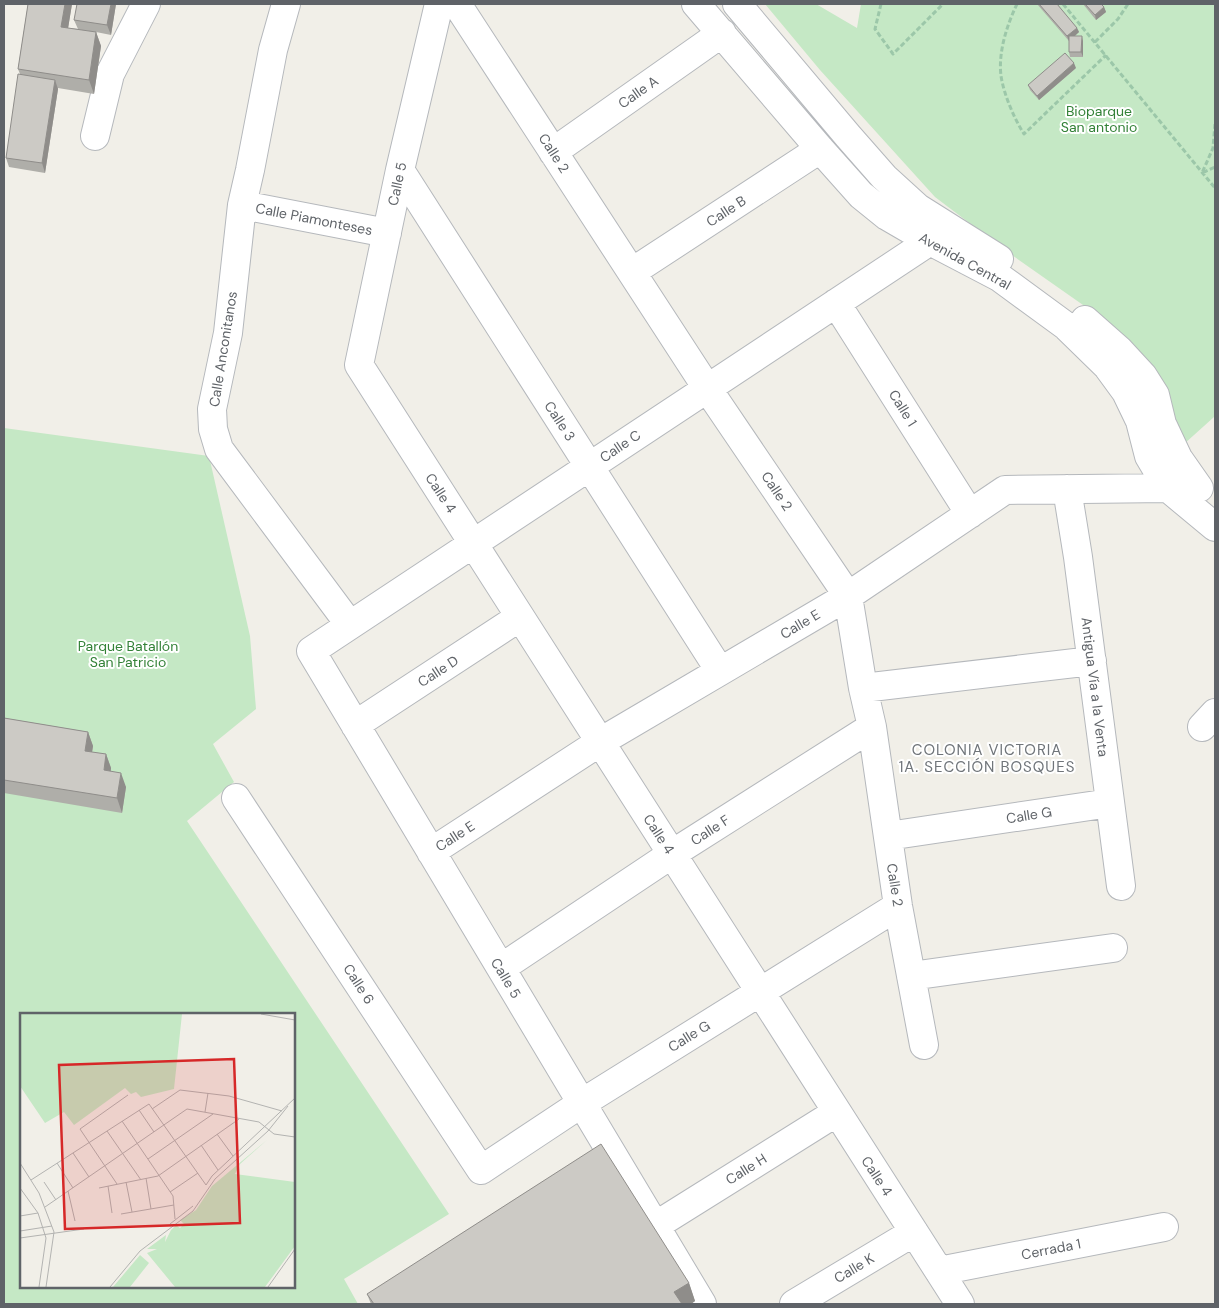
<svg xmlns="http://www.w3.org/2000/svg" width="1219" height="1308" viewBox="0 0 1219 1308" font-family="'DM Sans',sans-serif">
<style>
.green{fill:#c5e8c5;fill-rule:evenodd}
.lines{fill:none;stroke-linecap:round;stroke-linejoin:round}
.minor-casing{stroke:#b5b8bc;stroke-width:30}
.path{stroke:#9cc7a9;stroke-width:3;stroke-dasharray:5 2.5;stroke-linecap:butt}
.minor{stroke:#fff;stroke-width:28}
.wall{fill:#afaea9}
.shaded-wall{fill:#8f8d8a}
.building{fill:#cccac5;stroke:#8f8d8a}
.labels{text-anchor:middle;stroke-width:4;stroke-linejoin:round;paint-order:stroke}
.street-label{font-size:14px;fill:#5f6368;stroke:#fff}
.park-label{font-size:14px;fill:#348238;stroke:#fff}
.neighbourhood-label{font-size:15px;letter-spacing:1px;fill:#70757a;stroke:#fff}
.inset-road{fill:none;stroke:#b3b3b1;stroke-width:1}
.view{fill:#d62828;fill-opacity:0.15;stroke:#d62828;stroke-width:2.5}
.inset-edge{fill:none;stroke:#5f6368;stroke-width:2.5}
</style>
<rect width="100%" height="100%" fill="#f1efe8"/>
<path class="green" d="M 765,4 L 816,4 L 857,28 L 861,4 L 1215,4 L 1215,418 L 1214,417 L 1184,444 L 1169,399 L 1113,326 L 1009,253 L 935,197 L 820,70 Z
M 4,428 L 209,456 L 250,636 L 256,709 L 213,744 L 234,782 L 187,821 L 449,1214 L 344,1279 L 358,1304 L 4,1304 ZM 21,1014 L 294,1014 L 294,1287 L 21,1287 Z"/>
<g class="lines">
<g class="minor-casing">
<path id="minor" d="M 286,4 L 273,50 L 250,170 L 242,205 L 228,333 L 212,409 L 213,429 L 219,449 L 350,625
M 439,4 L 400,170 L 359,365 L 960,1304
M 457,4 L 707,388 L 848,596 L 863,688 L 872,727 L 898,906 L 924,1045
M 696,4 L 820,149 L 861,195 L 887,216 L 930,241 L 999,277 L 1066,326 L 1107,366 L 1126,392 L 1140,421 L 1149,456 L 1168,488 L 1215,527
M 737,4 L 848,136 L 884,177 L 918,208 L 999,259
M 95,136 L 110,74 L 146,4
M 553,152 L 722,33
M 400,170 L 720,671
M 242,205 L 387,233
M 632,272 L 820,149
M 836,303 L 970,514
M 1085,320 L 1119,350 L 1143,376 L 1155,395 L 1162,424 L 1178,458 L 1199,488
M 1067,489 L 1078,557 L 1121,886
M 863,688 L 1092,661
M 355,725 L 520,617
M 1202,727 L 1215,713
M 236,798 L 481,1170 L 582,1103 L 898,906
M 888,836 L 1110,803
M 431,852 L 600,742 L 848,596 L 1005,490 L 1168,488 L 1189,474
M 501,968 L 672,854 L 872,727
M 911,976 L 1113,948
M 655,1226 L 837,1112
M 939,1271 L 1164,1227
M 702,1304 L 311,651 L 930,241
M 794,1304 L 914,1232"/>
</g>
<path class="path" d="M 881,4 L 875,29 L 893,54 L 943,4
M 1017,4 C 1007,25 998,52 1001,76 C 1004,95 1014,118 1024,134 L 1106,55
M 1063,4 L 1215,188
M 1095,42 L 1118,19 L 1128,4
M 1215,124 L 1213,148 L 1202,173 L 1215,167"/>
<use href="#minor" class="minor"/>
</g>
<path class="wall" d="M 28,4 L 72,4 L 68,28 L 78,29 L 74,20 L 116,4 L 111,35 L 96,32 L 101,46 L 94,94 L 58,88 L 58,89 L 45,173 L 9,167 L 6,158 L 20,74 L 18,69 Z
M 1037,4 L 1057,4 L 1077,28 L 1079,32 L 1075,36 L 1083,41 L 1083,57 L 1070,57 L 1069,52 L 1069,41 Z
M 1083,4 L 1101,4 L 1104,7 L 1106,12 L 1096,20 Z
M 1076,68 L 1039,100 L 1030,90 L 1028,85 Z
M 4,718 L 88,732 L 93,746 L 92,752 L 106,754 L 111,768 L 111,771 L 126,787 L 122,813 L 4,793 Z
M 689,1283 L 695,1301 L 691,1304 L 371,1304 L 367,1294 Z"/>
<path class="shaded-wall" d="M 65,4 L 72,4 L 66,41 L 61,27 Z
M 111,4 L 116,4 L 111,35 L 107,25 Z
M 1104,7 L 1106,12 L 1096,20 L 1095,15 Z
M 1077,28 L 1079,32 L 1069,41 L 1067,36 Z
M 96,32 L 101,46 L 94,94 L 89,80 Z
M 1082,36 L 1083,41 L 1083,57 L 1081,52 Z
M 1074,63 L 1076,68 L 1039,100 L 1037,96 Z
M 55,80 L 58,89 L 45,173 L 42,163 Z
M 88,732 L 93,746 L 90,765 L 85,751 Z
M 106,754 L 111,768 L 109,784 L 104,770 Z
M 121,773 L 126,787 L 122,813 L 117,798 Z
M 689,1283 L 695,1301 L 691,1304 L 678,1304 L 674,1292 Z"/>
<path class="building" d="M 28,4 L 65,4 L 61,27 L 96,32 L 89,80 L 18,69 Z
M 77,4 L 111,4 L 107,25 L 74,20 Z
M 1039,4 L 1057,4 L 1077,28 L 1067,36 Z
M 1085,4 L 1101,4 L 1104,7 L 1095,15 Z
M 1069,36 L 1082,36 L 1081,52 L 1069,52 Z
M 1065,53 L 1074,63 L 1037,96 L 1028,85 Z
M 18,74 L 55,80 L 42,163 L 6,158 Z
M 4,718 L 88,732 L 85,751 L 106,754 L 104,770 L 121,773 L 117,798 L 4,780 Z
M 601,1144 L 689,1283 L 674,1292 L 682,1304 L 374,1304 L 367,1294 Z"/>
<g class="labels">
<g class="street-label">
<text transform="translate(638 92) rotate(-35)" y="5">Calle A</text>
<text transform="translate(554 153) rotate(57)" y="5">Calle 2</text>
<text transform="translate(397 184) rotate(-78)" y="5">Calle 5</text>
<text transform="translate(726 211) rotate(-33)" y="5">Calle B</text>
<text transform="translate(314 219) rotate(11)" y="5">Calle Piamonteses</text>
<text transform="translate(965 261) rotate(29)" y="5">Avenida Central</text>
<text transform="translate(223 349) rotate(-81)" y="5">Calle Anconitanos</text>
<text transform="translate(903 408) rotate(58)" y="5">Calle 1</text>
<text transform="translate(560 421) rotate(57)" y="5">Calle 3</text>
<text transform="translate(620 446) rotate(-34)" y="5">Calle C</text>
<text transform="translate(777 491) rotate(56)" y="5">Calle 2</text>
<text transform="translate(441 493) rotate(57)" y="5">Calle 4</text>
<text transform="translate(800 624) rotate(-31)" y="5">Calle E</text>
<text transform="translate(438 671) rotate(-33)" y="5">Calle D</text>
<text transform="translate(1095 687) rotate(83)" y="5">Antigua Vía a la Venta</text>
<text transform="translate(1029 815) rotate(-9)" y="5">Calle G</text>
<text transform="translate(710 830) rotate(-33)" y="5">Calle F</text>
<text transform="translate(659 834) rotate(57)" y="5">Calle 4</text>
<text transform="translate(455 836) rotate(-33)" y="5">Calle E</text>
<text transform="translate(895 885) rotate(81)" y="5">Calle 2</text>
<text transform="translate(506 978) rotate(59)" y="5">Calle 5</text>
<text transform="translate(359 984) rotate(57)" y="5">Calle 6</text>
<text transform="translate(689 1036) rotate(-32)" y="5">Calle G</text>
<text transform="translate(746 1169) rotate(-32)" y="5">Calle H</text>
<text transform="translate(877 1176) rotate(57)" y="5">Calle 4</text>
<text transform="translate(1051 1249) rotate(-11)" y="5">Cerrada 1</text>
<text transform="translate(854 1268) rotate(-31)" y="5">Calle K</text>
</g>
<g class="park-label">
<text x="1099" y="116">Bioparque<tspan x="1099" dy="16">San antonio</tspan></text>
<text x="128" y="651">Parque Batallón<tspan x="128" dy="16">San Patricio</tspan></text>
</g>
<g class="neighbourhood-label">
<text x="987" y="755">COLONIA VICTORIA<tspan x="987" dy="17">1A. SECCIÓN BOSQUES</tspan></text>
</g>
</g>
<g transform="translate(20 1013)">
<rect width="275" height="275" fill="#f1efe8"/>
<path d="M 0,1 L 162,1 L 154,76 L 121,84 L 116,79 L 111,81 L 105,75 L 54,112 L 44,99 L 25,110 L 0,73 ZM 247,127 L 220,151 L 215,161 L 275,169 L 275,233 L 245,274 L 155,274 L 127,240 L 137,236 L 127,236 L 146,222 L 145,229 L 151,217 L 156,212 L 160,215 L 164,211 L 160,207 L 176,197 L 192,173 ZM 120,242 L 129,250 L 110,274 L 93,274 Z" fill="#c5e8c5"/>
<path class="inset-road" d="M 241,1 L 275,7M 132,96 L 160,77 L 209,83 L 262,98M 119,97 L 134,119M 185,99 L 188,80M 102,108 L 153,183 L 155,206M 87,118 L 121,167M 197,121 L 213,143M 181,132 L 198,157M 53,140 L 69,164M 128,146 L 193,101M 0,150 L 19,180 L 34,219 L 26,274M 37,150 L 53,175M 126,165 L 131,196M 11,167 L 129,91 L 186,172M 24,169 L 36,187M 106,169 L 112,199M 97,171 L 60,116 L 108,82M 186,172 L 192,163 L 275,85M 88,173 L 92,200M 0,175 L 18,200 L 26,225 L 19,274M 79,175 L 138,163 L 219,106M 48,178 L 55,208M 150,179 L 178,160M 25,194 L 167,96 L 239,109 L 254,121 L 275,124M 101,201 L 154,192M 0,203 L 18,200M 150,211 L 173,193M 0,218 L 32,213M 0,225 L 64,216M 90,274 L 120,238 L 173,198 L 195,166 L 248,118 L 268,93M 248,274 L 275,236"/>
<path class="view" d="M 214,46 L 220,210 L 45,216 L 39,52 Z"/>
<rect width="275" height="275" class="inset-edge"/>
</g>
<rect width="1219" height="1308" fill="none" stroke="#5f6368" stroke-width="10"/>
</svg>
